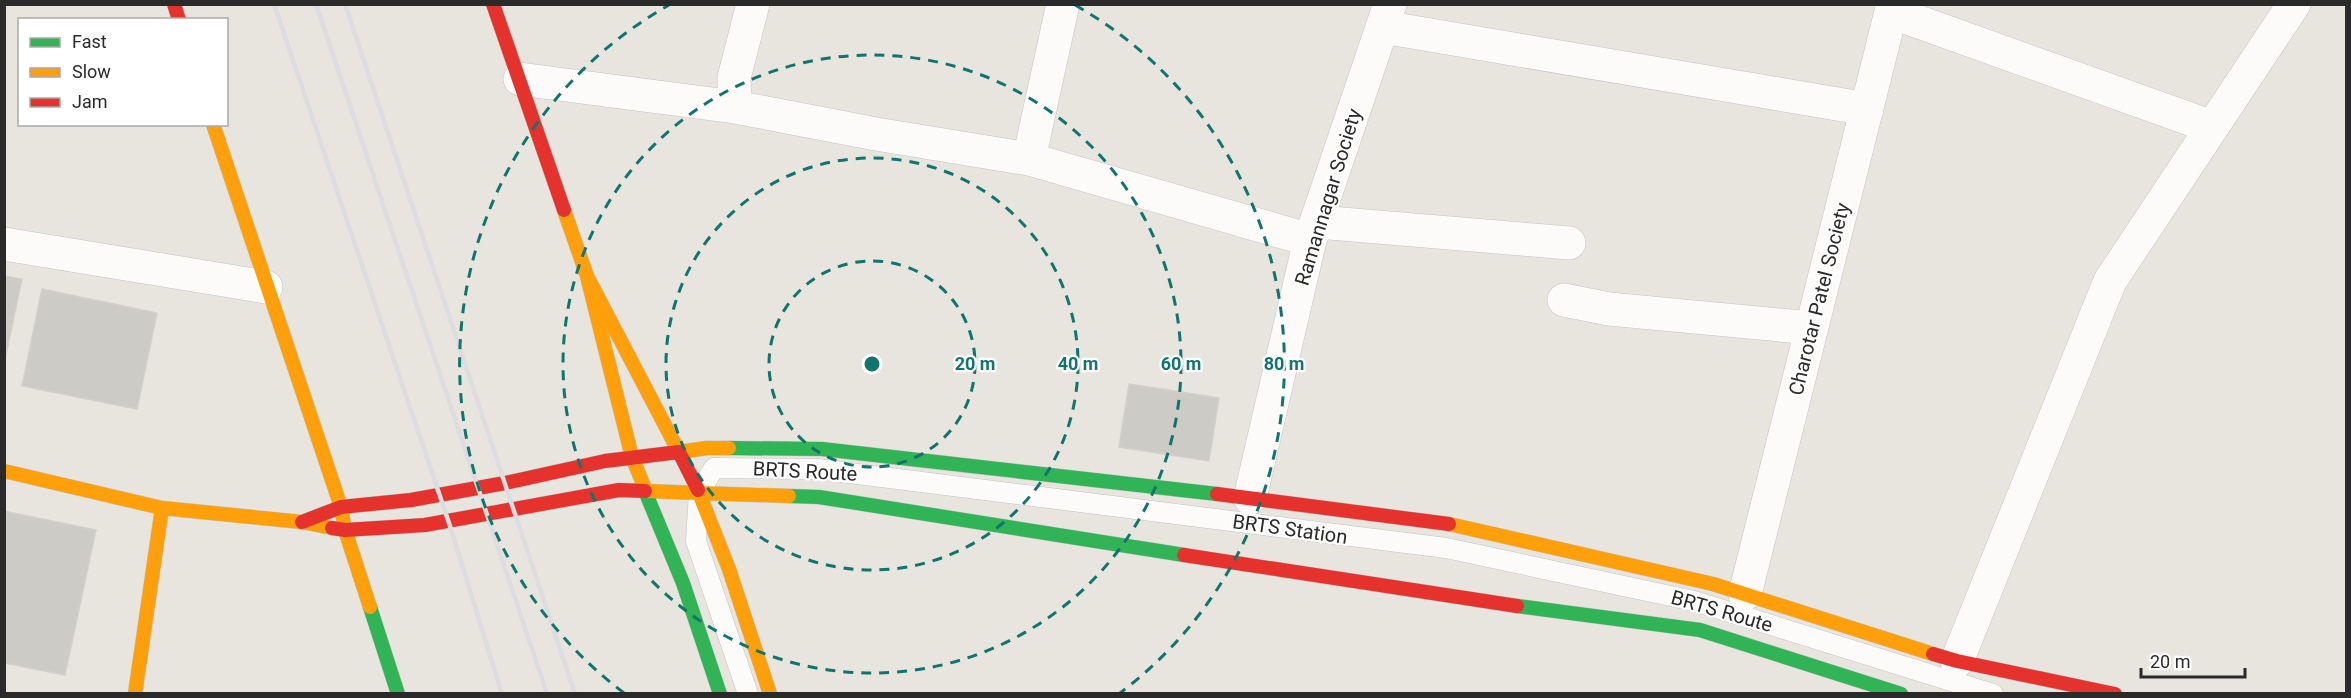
<svg xmlns="http://www.w3.org/2000/svg" width="2351" height="698" viewBox="0 0 2351 698" font-family="Roboto,sans-serif">
<style>
.building{fill:#cdcbc6;stroke:#d3d0cb;stroke-width:1.5}
.lines{fill:none;stroke-linecap:round;stroke-linejoin:round}
.lane-casing{stroke:#c5c4c5;stroke-width:21}
.street-casing{stroke:#c5c4c5;stroke-width:34}
.fast-casing{stroke:#c5c4c5;stroke-width:15}
.slow-casing{stroke:#c5c4c5;stroke-width:15}
.jam-casing{stroke:#c5c4c5;stroke-width:15}
.lane{stroke:#fcfbfa;stroke-width:20}
.street{stroke:#fcfbfa;stroke-width:33}
.fast{stroke:#30b455;stroke-width:14}
.slow{stroke:#ff9f0a;stroke-width:14}
.jam{stroke:#e5322d;stroke-width:14}
.rail{stroke:#dddcde;stroke-width:4.5}
.ring{fill:none;stroke:#0f766e;stroke-width:3;stroke-dasharray:10 8}
.labels{text-anchor:middle;stroke-width:4.5;stroke-linejoin:round;paint-order:stroke}
.street-label{font-size:20px;fill:#2a2a2a;stroke:#fff}
.centre{fill:#0f766e;stroke:#fff;stroke-width:3}
.ring-label{font-size:18px;text-anchor:middle;font-weight:bold;fill:#0f766e;stroke:#fff;stroke-width:4.5;stroke-linejoin:round;paint-order:stroke}
</style>
<rect width="100%" height="100%" fill="#e8e5df"/>
<path class="building" d="M 4,276 L 22,279 L 4,364 Z
M 42,289 L 157,313 L 137,409 L 22,386 Z
M 1129,384 L 1219,398 L 1209,461 L 1119,447 Z
M 4,511 L 96,530 L 65,675 L 4,663 Z"/>
<g class="lines">
<g class="lane-casing">
<path id="lane" d="M 748,694 L 696,541 L 699,493 L 714,468 L 818,469 L 1446,548 L 1694,601 L 1993,694"/>
</g>
<g class="street-casing">
<path id="street" d="M 1891,12 L 2212,127
M 1383,27 L 1867,109
M 520,79 L 735,107 L 876,134 L 1029,159 L 1310,240
M 735,107 L 734,78 L 753,4
M 1029,159 L 1063,4
M 1318,222 L 1569,243
M 4,244 L 266,287
M 1564,300 L 1609,309 L 1812,328
M 1250,498 L 1310,240 L 1390,4
M 1745,594 L 1893,4
M 1957,661 L 2110,281 L 2294,4"/>
</g>
<g class="fast-casing">
<path id="fast" d="M 729,448 L 822,449 L 1217,494
M 645,491 L 683,583 L 720,694
M 789,496 L 819,497 L 1184,555
M 1517,606 L 1700,630 L 1901,694
M 370,607 L 398,694"/>
</g>
<g class="slow-casing">
<path id="slow" d="M 213,124 L 341,507 L 345,530 L 370,607
M 564,210 L 587,276 L 632,457 L 646,491 L 699,493 L 698,490
M 587,276 L 679,452 L 707,448 L 729,448
M 4,471 L 162,508 L 302,522 L 332,528
M 1449,524 L 1713,584 L 1933,654
M 135,694 L 162,508
M 770,694 L 729,569 L 699,493 L 789,496"/>
</g>
<g class="jam-casing">
<path id="jam" d="M 174,4 L 179,20
M 493,4 L 564,210
M 1217,494 L 1449,524
M 302,522 L 341,507 L 411,500 L 505,483 L 605,461 L 679,452 L 698,490
M 332,528 L 345,530 L 425,525 L 619,490 L 645,491
M 1184,555 L 1517,606
M 1933,654 L 1957,661 L 2115,694"/>
</g>
<use href="#lane" class="lane"/>
<use href="#street" class="street"/>
<use href="#fast" class="fast"/>
<use href="#slow" class="slow"/>
<use href="#jam" class="jam"/>
<path class="rail" d="M 274,4 L 450,526 L 502,694
M 316,4 L 547,694
M 345,4 L 575,694"/>
</g>
<g class="ring">
<circle cx="872" cy="364" r="103"/>
<circle cx="872" cy="364" r="206"/>
<circle cx="872" cy="364" r="309"/>
<path d="M624 693A412 412 0 0 1 669 5M1075 5A412 412 0 0 1 1120 693"/>
</g>
<g class="labels">
<g class="street-label">
<text transform="translate(1328 197) rotate(-73)" y="7">Ramannagar Society</text>
<text transform="translate(1819 299) rotate(-76)" y="7">Charotar Patel Society</text>
<text transform="translate(805 471) rotate(3)" y="7">BRTS Route</text>
<text transform="translate(1290 529) rotate(8)" y="7">BRTS Station</text>
<text transform="translate(1722 611) rotate(16)" y="7">BRTS Route</text>
</g>
</g>
<circle cx="872" cy="364" r="9" class="centre"/>
<g class="ring-label">
<text x="975" y="370">20 m</text>
<text x="1078" y="370">40 m</text>
<text x="1181" y="370">60 m</text>
<text x="1284" y="370">80 m</text>
</g>
<rect width="2351" height="698" fill="none" stroke="#2a2a2a" stroke-width="12"/>
<rect x="18" y="18" width="210" height="108" fill="#ffffff" stroke="#aaaaaa" stroke-width="1.5"/>
<rect x="30" y="38" width="30" height="9" fill="#30b455" stroke="#aaaaaa" stroke-width="1.5"/>
<text x="72" y="48" font-size="18" fill="#2a2a2a">Fast</text>
<rect x="30" y="68" width="30" height="9" fill="#ff9f0a" stroke="#aaaaaa" stroke-width="1.5"/>
<text x="72" y="78" font-size="18" fill="#2a2a2a">Slow</text>
<rect x="30" y="98" width="30" height="9" fill="#e5322d" stroke="#aaaaaa" stroke-width="1.5"/>
<text x="72" y="108" font-size="18" fill="#2a2a2a">Jam</text>
<path d="M2141 668v9h104v-9" fill="none" stroke="#2a2a2a" stroke-width="3"/>
<text x="2150" y="668" font-size="18" fill="#2a2a2a" stroke="#ffffff" stroke-width="4.5" paint-order="stroke">20 m</text>
</svg>
